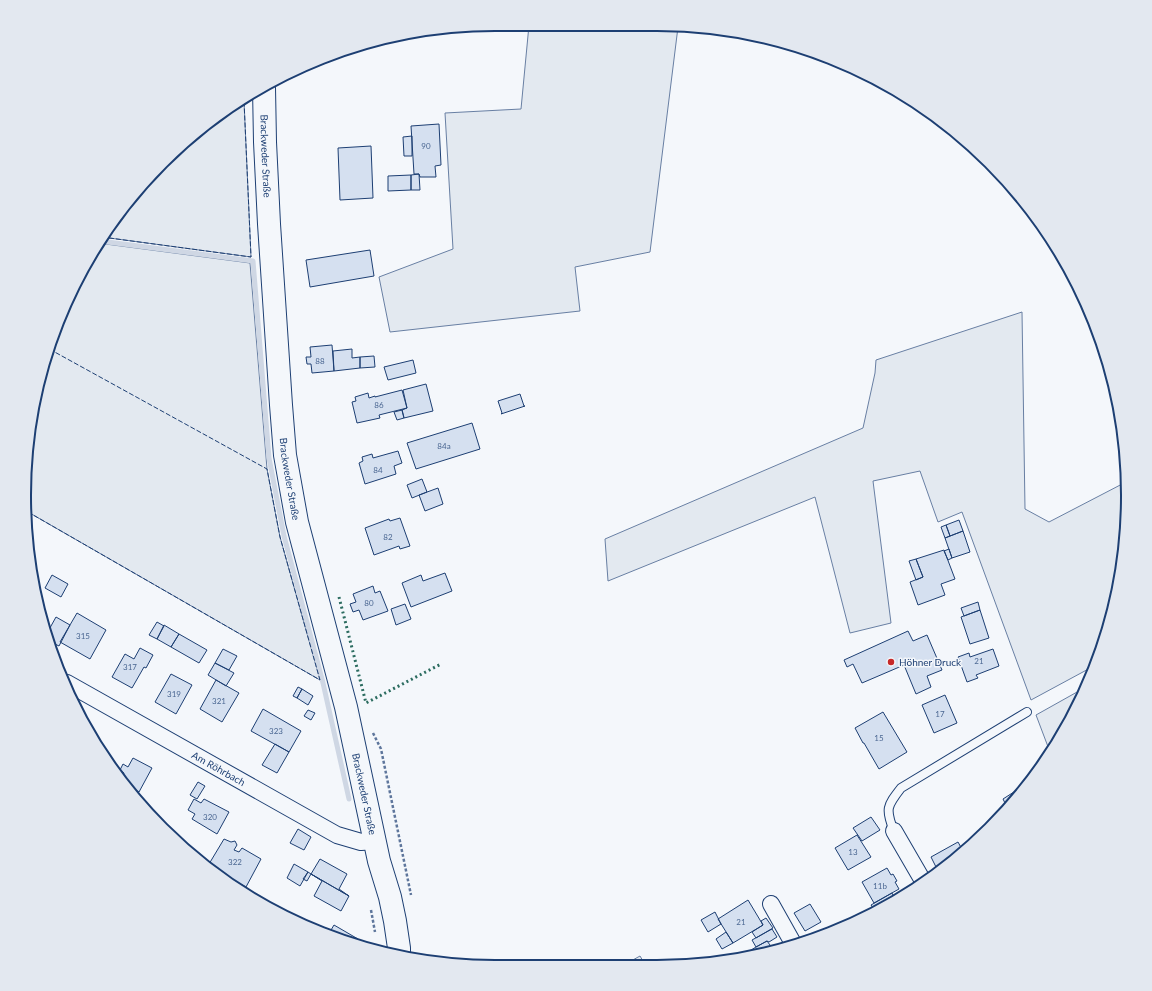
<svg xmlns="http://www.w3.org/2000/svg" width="1152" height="991" viewBox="0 0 1152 991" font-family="Lato,sans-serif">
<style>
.green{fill:#e3e9f0;stroke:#687fa3}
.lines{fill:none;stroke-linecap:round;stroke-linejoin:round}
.stream{stroke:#cfd7e4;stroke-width:5}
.building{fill:#d5e0f0;stroke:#1d3f73}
.service-casing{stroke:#1d3f73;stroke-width:10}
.minor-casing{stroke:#1d3f73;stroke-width:18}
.secondary-casing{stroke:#1d3f73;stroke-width:24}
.path{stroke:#5e769c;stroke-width:2.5;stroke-dasharray:3 2;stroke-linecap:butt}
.service{stroke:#f4f7fb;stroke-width:8}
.minor{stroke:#f4f7fb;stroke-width:16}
.secondary{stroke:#f4f7fb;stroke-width:22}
.hedge{stroke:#2c6c60;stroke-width:3;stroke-dasharray:2 3;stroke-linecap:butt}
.fence{stroke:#1d3f73;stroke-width:1;stroke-dasharray:5 2;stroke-linecap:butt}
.poi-dot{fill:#c62828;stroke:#f4f7fb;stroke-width:1.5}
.labels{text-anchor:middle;stroke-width:3;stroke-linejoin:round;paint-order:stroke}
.number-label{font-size:8px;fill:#4b6792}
.street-label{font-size:10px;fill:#1d3f73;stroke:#f4f7fb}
.poi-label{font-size:10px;fill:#1d3f73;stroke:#f4f7fb;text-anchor:start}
.rim{fill:none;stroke:#1d3f73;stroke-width:2}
</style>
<rect width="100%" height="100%" fill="#f4f7fb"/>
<path class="green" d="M 529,25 L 678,27 L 650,252 L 575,267 L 580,311 L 390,332 L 379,277 L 453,249 L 445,113 L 521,109 Z
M 244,101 L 251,257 L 102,237 L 185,141 Z
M 98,243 L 250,263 L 267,469 L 280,537 L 320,680 L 28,512 L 28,434 L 60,315 Z
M 1022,312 L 1025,509 L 1049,522 L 1126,482 L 1127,526 L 1112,617 L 1094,666 L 1031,700 L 962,512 L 938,522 L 920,471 L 873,481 L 891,623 L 850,633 L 815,497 L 608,581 L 605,539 L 863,428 L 875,373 L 876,360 Z
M 1086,687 L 1079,704 L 1050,752 L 1036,715 Z
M 640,956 L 646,966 L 622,966 Z"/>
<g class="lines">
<path class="stream" d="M 100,241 L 253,261 L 269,458 L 284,536 L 323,683 L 349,799"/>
</g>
<path class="building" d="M 439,124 L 441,165 L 435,166 L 436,177 L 420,177 L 419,174 L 414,174 L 411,126 Z
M 412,136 L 412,156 L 404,156 L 403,137 Z
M 371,146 L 373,198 L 340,200 L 338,148 Z
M 419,174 L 420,190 L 411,190 L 411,175 Z
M 411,175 L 411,190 L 388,191 L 388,176 Z
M 370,250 L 374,276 L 310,287 L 306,260 Z
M 332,345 L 334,371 L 312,373 L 311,364 L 307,364 L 306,357 L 311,357 L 310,347 Z
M 352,349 L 352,358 L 360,357 L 360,368 L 334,371 L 333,351 Z
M 374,356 L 375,367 L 360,368 L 360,357 Z
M 413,360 L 416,373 L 388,380 L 384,367 Z
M 426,384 L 433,411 L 404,418 L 402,410 L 407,408 L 403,390 Z
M 402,390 L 407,408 L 379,415 L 380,418 L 357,423 L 352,402 L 356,401 L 355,397 L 368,393 L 369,398 L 375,396 L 375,397 Z
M 520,394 L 524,406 L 525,406 L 501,414 L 502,413 L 498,401 Z
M 402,410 L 404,418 L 397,420 L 394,412 Z
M 472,423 L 480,449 L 416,469 L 407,443 Z
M 398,451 L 402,463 L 394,466 L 396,474 L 365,484 L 359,463 L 363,461 L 362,457 L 372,454 L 373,458 Z
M 422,479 L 427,492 L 412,498 L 407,485 Z
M 438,488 L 443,504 L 425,511 L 419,495 Z
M 400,518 L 410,546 L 400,549 L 399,546 L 374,555 L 365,528 L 389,519 L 390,521 Z
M 959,520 L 963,531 L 950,536 L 946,525 Z
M 946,525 L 950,536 L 945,538 L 941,527 Z
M 963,531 L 970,552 L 952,558 L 945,538 Z
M 949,549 L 952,558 L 948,560 L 944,551 Z
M 944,550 L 955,579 L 941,584 L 945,595 L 918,605 L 910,582 L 923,577 L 916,559 Z
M 916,559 L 923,577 L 916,580 L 909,561 Z
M 445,573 L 452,591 L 411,607 L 402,583 L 421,575 L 423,581 Z
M 52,575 L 68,584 L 61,597 L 45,588 Z
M 373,586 L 375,593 L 380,591 L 388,611 L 363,620 L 359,610 L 353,612 L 350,604 L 356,602 L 353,594 Z
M 37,597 L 42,600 L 39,605 Z
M 978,602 L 980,610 L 964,616 L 961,608 Z
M 405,604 L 411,619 L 396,625 L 391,609 Z
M 980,610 L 989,638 L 970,644 L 961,617 Z
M 77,613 L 106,630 L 90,659 L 60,642 Z
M 56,617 L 70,625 L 59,646 L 47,640 L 46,635 Z
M 157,622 L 164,626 L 157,639 L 149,635 Z
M 164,625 L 179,634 L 171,647 L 157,639 Z
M 908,631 L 913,641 L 927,635 L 942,670 L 927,676 L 931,687 L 916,694 L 904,665 L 862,683 L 853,664 L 847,667 L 844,660 Z
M 179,634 L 207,650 L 199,663 L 171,647 Z
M 140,648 L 153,655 L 146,668 L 144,667 L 132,688 L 112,677 L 125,654 L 134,659 Z
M 223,649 L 237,656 L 229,670 L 215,663 Z
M 993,649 L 999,666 L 976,675 L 978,678 L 967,682 L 958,657 L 969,653 L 970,657 Z
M 215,663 L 234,673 L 226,686 L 208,675 Z
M 171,674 L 192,685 L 176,714 L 155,702 Z
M 216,680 L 239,693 L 222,722 L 200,709 Z
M 298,687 L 302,689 L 297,698 L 293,696 Z
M 302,689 L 313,696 L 308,705 L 297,698 Z
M 945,695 L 957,723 L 934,733 L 922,705 Z
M 263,709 L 301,731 L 289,752 L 251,731 Z
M 308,710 L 315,713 L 311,720 L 304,716 Z
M 883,712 L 907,752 L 879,769 L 864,743 L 863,743 L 855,728 Z
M 275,744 L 289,752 L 277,773 L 262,765 Z
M 133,758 L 152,768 L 139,792 L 132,788 L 131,790 L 121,779 L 124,773 L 120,770 L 123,764 L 128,767 Z
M 198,782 L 205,786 L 197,799 L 190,795 Z
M 1017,790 L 1019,794 L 1007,807 L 1003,799 Z
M 194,799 L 201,803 L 204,799 L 229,812 L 217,834 L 192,819 L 195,814 L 188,810 Z
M 871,817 L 880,830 L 862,841 L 853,828 Z
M 298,829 L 311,837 L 304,850 L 290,843 Z
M 857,835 L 871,857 L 848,870 L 835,848 Z
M 224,839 L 231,842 L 235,841 L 237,845 L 234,850 L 239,852 L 242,848 L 261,859 L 246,887 L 209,867 L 209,864 Z
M 958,842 L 963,851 L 954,855 L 956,858 L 938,871 L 931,857 Z
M 320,859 L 347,874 L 339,889 L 349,896 L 311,874 Z
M 294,864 L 308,872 L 300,886 L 287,878 Z
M 887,868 L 891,875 L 893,874 L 897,881 L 895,882 L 899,889 L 874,903 L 862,882 Z
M 308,872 L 311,874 L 307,881 L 303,879 Z
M 311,874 L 349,896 L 341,911 L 314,896 L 322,881 Z
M 892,893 L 896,901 L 875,911 L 871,905 Z
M 748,900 L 763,925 L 733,943 L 718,919 Z
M 810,904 L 821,922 L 805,931 L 794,913 Z
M 715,912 L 721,924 L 708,932 L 701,920 Z
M 766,918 L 773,928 L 756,938 L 752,932 L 763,925 L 761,921 Z
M 334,925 L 358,939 L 355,943 L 328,935 Z
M 772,929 L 777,937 L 769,942 L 767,941 L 756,947 L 752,940 Z
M 726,932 L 733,943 L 722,949 L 716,939 Z
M 767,941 L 773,949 L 743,955 L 756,947 Z"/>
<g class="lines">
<g class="service-casing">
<path id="service" d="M 894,831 C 885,809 887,806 901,788 L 1027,712"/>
</g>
<g class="minor-casing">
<g id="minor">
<path id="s1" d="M 67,683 L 337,835 L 361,842 L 375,841"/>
<path d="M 894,831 L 923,881"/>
<path d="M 771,904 L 794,945"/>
</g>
</g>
<g class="secondary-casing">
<g id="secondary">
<path id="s2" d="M 264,88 L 265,142 L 269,224 L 281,405 L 285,455 L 297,522 L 346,707 L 379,861 L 390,897 L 395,921 L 399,948 L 399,957"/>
</g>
</g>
<path class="path" d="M 373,733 L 381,749 L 411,895
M 371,910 L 375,932"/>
<use href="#service" class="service"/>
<use href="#minor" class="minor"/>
<use href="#secondary" class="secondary"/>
<path class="hedge" d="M 339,597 L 366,703 L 441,664
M 626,966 L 638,959 L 643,966"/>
<path class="fence" d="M 102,237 L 251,257 L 244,101
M 28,512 L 320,680 L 280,537 L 267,469 L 51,350"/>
</g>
<circle class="poi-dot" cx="891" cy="662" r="4"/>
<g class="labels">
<g class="number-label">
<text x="426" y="149">90</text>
<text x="320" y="364">88</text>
<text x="379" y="408">86</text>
<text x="444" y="449">84a</text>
<text x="378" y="473">84</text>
<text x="388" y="540">82</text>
<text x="369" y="606">80</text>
<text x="83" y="639">315</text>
<text x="979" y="664">21</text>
<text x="130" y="670">317</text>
<text x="174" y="697">319</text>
<text x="219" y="704">321</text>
<text x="940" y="717">17</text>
<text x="276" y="734">323</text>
<text x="879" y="741">15</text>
<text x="210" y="820">320</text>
<text x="853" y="855">13</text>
<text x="235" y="865">322</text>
<text x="880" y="889">11b</text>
<text x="741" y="925">21</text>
</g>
<g class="street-label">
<text dy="4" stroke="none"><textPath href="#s2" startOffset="68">Brackweder Straße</textPath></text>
<text dy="4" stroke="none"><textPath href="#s2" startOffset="392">Brackweder Straße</textPath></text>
<text dy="4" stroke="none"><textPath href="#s1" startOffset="174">Am Röhrbach</textPath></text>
<text dy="4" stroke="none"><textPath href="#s2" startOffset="716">Brackweder Straße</textPath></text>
</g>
<g class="poi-label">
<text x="899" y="666">Höhner Druck</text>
</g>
</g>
<path d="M0 0H1152V991H0ZM495 31H657A464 464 0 0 1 1121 495V496A464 464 0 0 1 657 960H495A464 464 0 0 1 31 496V495A464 464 0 0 1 495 31Z" fill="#e3e8f0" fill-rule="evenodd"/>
<path class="rim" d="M495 31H657A464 464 0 0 1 1121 495V496A464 464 0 0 1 657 960H495A464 464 0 0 1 31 496V495A464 464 0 0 1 495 31Z"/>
</svg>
